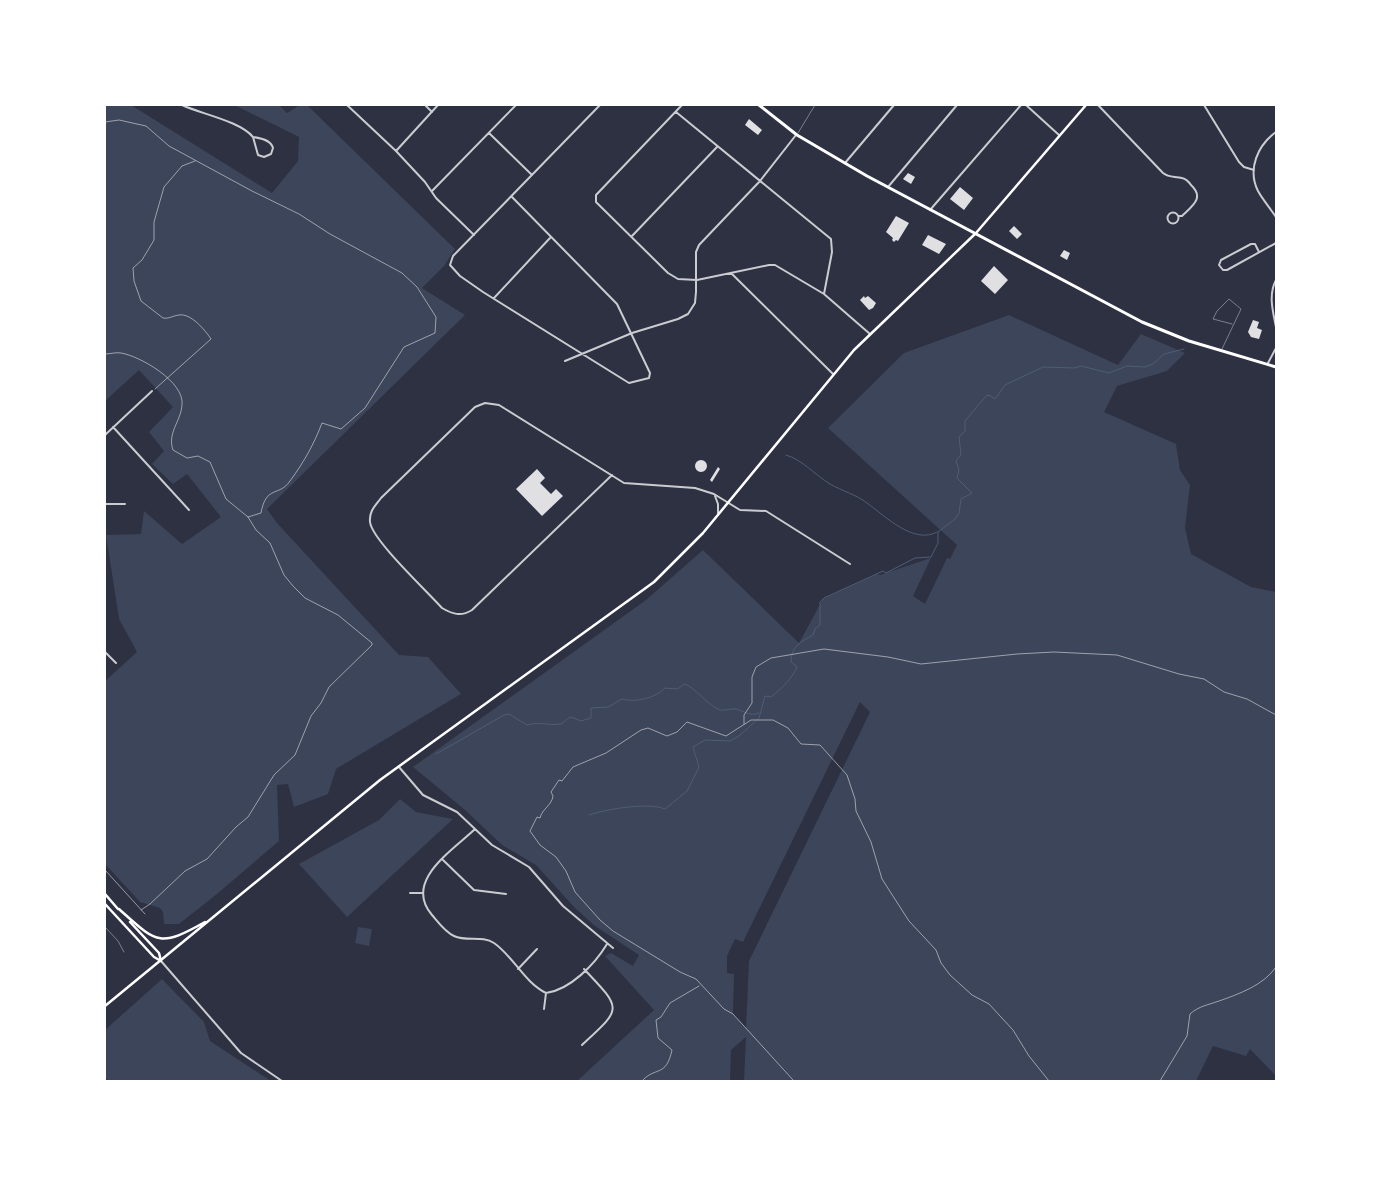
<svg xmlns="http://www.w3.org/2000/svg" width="1381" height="1186" viewBox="0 0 1381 1186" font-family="'Archivo Narrow',sans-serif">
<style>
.green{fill:#3c4559;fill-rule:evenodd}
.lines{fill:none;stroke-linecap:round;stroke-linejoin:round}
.stream{stroke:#4f5d75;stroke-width:1}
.building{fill:#e0e0e3}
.path{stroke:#fff;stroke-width:0.5}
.service{stroke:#caccd0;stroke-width:0.5}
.minor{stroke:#caccd0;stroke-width:2}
.secondary{stroke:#fff;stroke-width:2.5}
.primary{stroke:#fff;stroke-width:3}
</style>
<rect width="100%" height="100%" fill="#2d3142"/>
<path class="green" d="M 105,105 L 131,105 L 272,193 L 298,161 L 299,137 L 234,105 L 279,105 L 287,113 L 300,105 L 307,105 L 455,249 L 444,266 L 422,288 L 465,315 L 267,509 L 277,523 L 399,655 L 428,657 L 461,694 L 336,769 L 328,794 L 294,807 L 288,784 L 277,785 L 279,841 L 217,894 L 179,924 L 164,924 L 163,912 L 160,908 L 140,902 L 105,864 L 105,681 L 137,652 L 119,619 L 106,535 L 141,534 L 144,511 L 182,544 L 221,517 L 187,474 L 173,484 L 152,464 L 164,451 L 149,432 L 173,407 L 139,370 L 105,401 Z
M 1009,315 L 1118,365 L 1141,334 L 1185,353 L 1167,371 L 1117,386 L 1104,412 L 1176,444 L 1180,470 L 1190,485 L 1185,528 L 1191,554 L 1251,587 L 1276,592 L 1276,1076 L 1250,1049 L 1246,1056 L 1213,1046 L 1196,1081 L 744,1081 L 746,1037 L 731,1050 L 730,1081 L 577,1081 L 654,1010 L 605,956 L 611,953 L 633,966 L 639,955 L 595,926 L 574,907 L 536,865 L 502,845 L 465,810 L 413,767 L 646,600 L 703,550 L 799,643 L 823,599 L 877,574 L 880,575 L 931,558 L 913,596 L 925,604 L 947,558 L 950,559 L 957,545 L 828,428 L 904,353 ZM 860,702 L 870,712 L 749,961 L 746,1028 L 733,1014 L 734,974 L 727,973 L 727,956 L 735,939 L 743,942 Z
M 400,799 L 416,812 L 453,819 L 347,917 L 299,864 L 379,820 Z
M 358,927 L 372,929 L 369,946 L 355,943 Z
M 162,979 L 204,1022 L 210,1041 L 271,1081 L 108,1081 L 105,1077 L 105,1030 Z"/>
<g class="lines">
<path class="stream" d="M 786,455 C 803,460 815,475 830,484 C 842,491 857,495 867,503 C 885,516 914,545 937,532
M 436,754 L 504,715 L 509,714 L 527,725 C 539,721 549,726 560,724 C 565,723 565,719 571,717 L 581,721 L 591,718 L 591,708 L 608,707 L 622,699 C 634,703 656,698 665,688 L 678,689 L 684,684 C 694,686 708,706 720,710 C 725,711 731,708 736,709 C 745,711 749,717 759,713
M 589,815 C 606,809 649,802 665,809 L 687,791 L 699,767 L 693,747 L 705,740 L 730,741 L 739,736 L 759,718 L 765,696 L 771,697 C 782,688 792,679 797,667 L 791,662 C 791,646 801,642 813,635 L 815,629 L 820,625 L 820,602 L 824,598 L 883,571 L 886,573 L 915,558 L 931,557 L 938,543 L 938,532 L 955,519 L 959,513 L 961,499 L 972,493 L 957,478 L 959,470 L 956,461 L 961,455 L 959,437 L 965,431 L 965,421 L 986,396 L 989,395 L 995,399 L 1005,385 L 1043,367 L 1074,368 L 1081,366 L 1109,373 L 1127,366 L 1145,367 L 1153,364 L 1164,354 L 1184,349"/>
</g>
<path class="building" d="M 749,119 L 762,130 L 758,135 L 745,125 Z
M 908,173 L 915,177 L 911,184 L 903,179 Z
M 960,187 L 973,198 L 964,210 L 950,199 Z
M 896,216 L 909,223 L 898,241 L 896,240 L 894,242 L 892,240 L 893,238 L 886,232 Z
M 1014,226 L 1022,234 L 1017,239 L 1009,231 Z
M 928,235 L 946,244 L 939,254 L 922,245 Z
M 1064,250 L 1070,253 L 1067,260 L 1060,256 Z
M 994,266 L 1008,280 L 995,294 L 981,281 Z
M 864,296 L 865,298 L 868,296 L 876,303 L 873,308 L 869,310 L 860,300 Z
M 1253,320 L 1259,322 L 1257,328 L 1262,330 L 1259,339 L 1251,337 L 1248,332 Z
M695 466a6 6 0 1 1 12 0a6 6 0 1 1-12 0Z
M 718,467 L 720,469 L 712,482 L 710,480 Z
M 537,469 L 545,478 L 540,483 L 551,494 L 556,489 L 563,496 L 542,516 L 516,489 Z"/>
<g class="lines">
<path class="path" d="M 105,122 L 119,120 L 146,126 L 169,146 L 252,191 L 299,214 L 330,234 L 402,273 L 417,287 L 436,317 L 435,333 L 404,347 L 365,408 L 341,429 L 322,423 C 314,444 304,462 290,481 C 279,497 266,485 261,513 L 248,517 L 226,499 L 210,462 L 198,456 L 187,458 L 173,450 C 167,433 181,421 182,405 C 185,382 140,356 121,353 C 116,352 110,354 105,354
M 155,389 L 211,339 C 205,330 191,313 179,315 C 172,316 169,319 163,318 L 141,301 L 134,281 L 133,268 L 142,260 L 154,240 L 154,222 L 164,187 L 182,166 L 195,161
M 744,724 L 744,715 L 752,703 L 752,677 L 756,667 L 771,658 L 824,649 L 888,657 L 921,664 L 1017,654 L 1054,652 L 1117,655 L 1179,674 L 1204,679 L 1224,692 L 1247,699 L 1276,715
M 105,870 L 145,914
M 141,910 L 150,904 L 185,871 L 207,859 L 236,827 L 248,817 L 274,775 L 295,755 L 311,716 L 321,703 L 329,687 L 372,645 L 372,643 L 338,615 L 305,598 L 293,586 L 284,575 L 270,543 L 256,530 L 248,517
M 642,1081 C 655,1066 666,1078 672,1050 L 658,1038 L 656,1020 L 661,1017 L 670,1003 L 699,986
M 794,1081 L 733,1014 L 724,1009 L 696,979 L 680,972 L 613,931 L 600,920 L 575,892 L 566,871 L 556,857 L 540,845 L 530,831 L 537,817 L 540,818 C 542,809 552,805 553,796 L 551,792 L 559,780 L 562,781 L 573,767 L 606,753 L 641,730 L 648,728 L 667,736 L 677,732 L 687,722 L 726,736 L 751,720 L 773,720 L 788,728 L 801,744 L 820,745 L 847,775 L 855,799 L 856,811 L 871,842 L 882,879 L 909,921 L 936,950 L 941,963 L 950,975 L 972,995 L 989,1004 L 1013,1030 L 1029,1056 L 1049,1081
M 1160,1081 L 1187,1036 L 1190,1014 C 1199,1006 1208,1005 1219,1001 C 1239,994 1264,985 1276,967"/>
<path class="service" d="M 798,133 L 815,105
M 1222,349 L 1241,309 L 1229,299 L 1217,311 L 1213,319 L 1232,324
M 105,927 L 118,941 L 124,952"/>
<path class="minor" d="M 182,105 C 201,114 240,121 253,137
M 347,105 L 396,151 L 425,182 L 436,198 L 474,235
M 425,105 L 432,112
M 682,105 L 596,195 L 596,202 L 668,273 L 678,279 L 697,280 L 769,265 L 775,265 L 824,294 L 870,334
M 1026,105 L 1059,135
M 1098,105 L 1163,173 C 1169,178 1175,176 1182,178 C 1186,179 1189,182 1191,185 C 1205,198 1192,206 1182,216 L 1178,216
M 1204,105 L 1239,162 L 1244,167 L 1254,170
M 676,112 L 831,239 L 832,252 L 824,294
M 1276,132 C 1258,145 1247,169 1258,191 C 1263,200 1270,208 1276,217
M 489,133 L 532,175
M 253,137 C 261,138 271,140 273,148 L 271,154 L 264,157 L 258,155 Z
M 396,151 L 438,105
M 845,163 L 894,105
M 888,187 L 957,105
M 432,191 L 516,105
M 512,197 L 617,304 L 650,373 L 649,378 L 629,383 L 483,292 L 460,276 L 450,265 L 453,256 L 600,105
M 930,210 L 1021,105
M1167.5 218a5.5 5.5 0 1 1 11 0a5.5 5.5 0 1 1-11 0Z
M 632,236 L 717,147
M 1259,252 L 1255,244 L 1251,244 L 1221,260 L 1219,265 L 1223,270 L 1227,270 L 1276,243
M 731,273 L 833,374
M 1276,280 C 1268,295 1273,312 1276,327
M 494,298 L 550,238
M 565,361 L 632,333 L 678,319 L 688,314 L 695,303 L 696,292 L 696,252 L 699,245 L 760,181 L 796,135
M 1268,363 L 1276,348
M 113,427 L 189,510
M 105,435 L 152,391
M 612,475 L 472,610 C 461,617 452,614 442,608 C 428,592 372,540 370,522 C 369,511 375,506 381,498 L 475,407 L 485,403 L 499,405 L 624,483 L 695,488 L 714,494 L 740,510 L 766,511 L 850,564
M 715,496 L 718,504 L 718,513
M 105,504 L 125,504
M 105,652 L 116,663
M 399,767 L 423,795 L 457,812 L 492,845 L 529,867 L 563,906 L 613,948
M 475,829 C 452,851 403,881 432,915 C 438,922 445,932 454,936 C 467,942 482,935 494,943 C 514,957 524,982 546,993 C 570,990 595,964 607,944
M 443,860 L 474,890 L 506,894
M 410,893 L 422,893
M 161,961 L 241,1053 L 282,1081
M 518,969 L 537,949
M 544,1009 L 546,993
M 582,1045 C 622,1008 623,1010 584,969"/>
<path class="secondary" d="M 105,894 L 118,909
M 105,904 L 154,957 L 161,961
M 119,909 C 157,943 159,948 205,922
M 130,922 L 159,953 L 161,961
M 105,1006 L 380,780 L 654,582 L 703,533 L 854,350 L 976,233 L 1086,105"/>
<path class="primary" d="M 759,105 L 797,135 L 867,176 L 1142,322 L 1189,341 L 1276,367"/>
</g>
<rect width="1381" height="1186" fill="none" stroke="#ffffff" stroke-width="212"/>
</svg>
